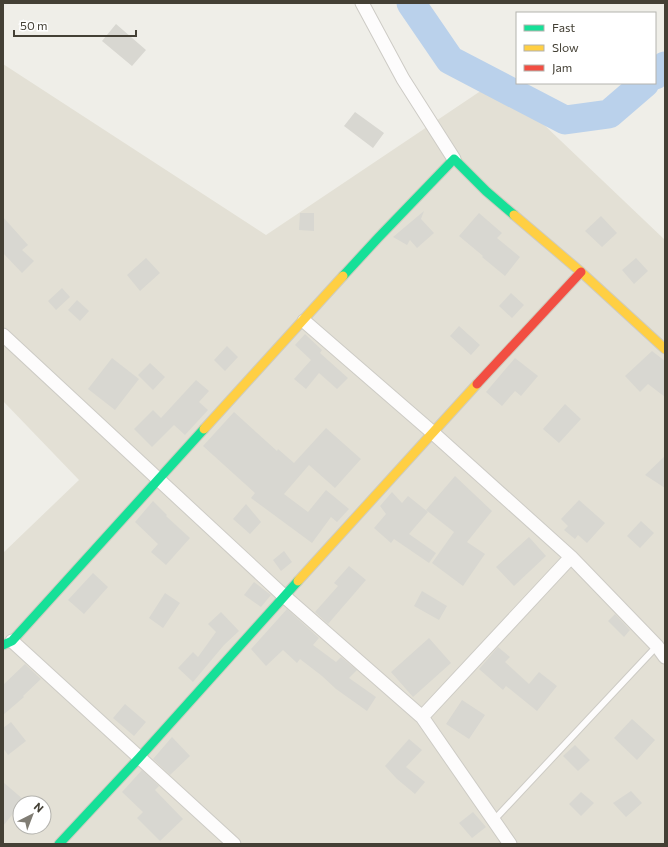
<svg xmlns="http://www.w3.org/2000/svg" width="668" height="847" viewBox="0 0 668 847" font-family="Commissioner,sans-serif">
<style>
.residential{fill:#e3e0d5;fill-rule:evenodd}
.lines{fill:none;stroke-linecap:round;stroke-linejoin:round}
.river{stroke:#bad1eb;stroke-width:29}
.building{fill:#d8d7d1}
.lane-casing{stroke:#cdcbc5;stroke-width:8}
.street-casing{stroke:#cdcbc5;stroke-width:15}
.fast-casing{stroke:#cecbbf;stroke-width:11}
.slow-casing{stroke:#cecbbf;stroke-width:11}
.jam-casing{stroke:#cecbbf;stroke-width:11}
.lane{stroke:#fdfcfc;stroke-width:6}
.street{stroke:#fdfcfc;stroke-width:13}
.fast{stroke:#16e098;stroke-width:9}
.slow{stroke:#ffcf43;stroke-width:9}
.jam{stroke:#f24e42;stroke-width:9}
</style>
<rect width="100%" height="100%" fill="#efeee8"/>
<path class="residential" d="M 3,64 L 266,235 L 497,80 L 665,240 L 665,844 L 3,844 L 3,553 L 79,480 L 3,401 ZM 20,803 L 44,803 L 44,827 L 20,827 Z"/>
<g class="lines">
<path class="river" d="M 411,3 L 450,60 L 565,120 L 609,114 L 645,83
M 655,75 L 665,66"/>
</g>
<path class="building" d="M 116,24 L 146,50 L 132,66 L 102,41 Z
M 355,112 L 384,133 L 373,148 L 344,126 Z
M 424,211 L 421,219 L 434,233 L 417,248 L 410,240 L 407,245 L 393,237 Z
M 300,213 L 314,213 L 314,231 L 299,230 Z
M 479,213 L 502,233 L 497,238 L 520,257 L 505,276 L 482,257 L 483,256 L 459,236 Z
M 601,216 L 617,233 L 602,247 L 585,231 Z
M 3,217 L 28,245 L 22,250 L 34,261 L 22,273 L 3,253 Z
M 146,258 L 160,273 L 140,291 L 127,275 Z
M 636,258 L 648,271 L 634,284 L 622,270 Z
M 62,288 L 70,297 L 56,310 L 48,301 Z
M 511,293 L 524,305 L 512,318 L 499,306 Z
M 77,300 L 89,311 L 80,321 L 68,310 Z
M 459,326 L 480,345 L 471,355 L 450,336 Z
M 305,334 L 322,350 L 320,353 L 348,378 L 337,389 L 319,373 L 306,389 L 294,379 L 311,360 L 295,345 Z
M 227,346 L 238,357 L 225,371 L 214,360 Z
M 652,351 L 665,361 L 665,397 L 648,384 L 640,392 L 625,376 Z
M 112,358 L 139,379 L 115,410 L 88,389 Z
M 515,358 L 538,376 L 521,396 L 515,391 L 502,406 L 486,392 Z
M 150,363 L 165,377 L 153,390 L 138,375 Z
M 196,380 L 209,391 L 199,402 L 208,410 L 185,435 L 174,425 L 152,447 L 134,429 L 153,410 L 161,418 Z
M 565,404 L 581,419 L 559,443 L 543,429 Z
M 234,412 L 277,451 L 278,449 L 294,463 L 326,428 L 361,459 L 335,488 L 309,465 L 284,494 L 308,512 L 326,490 L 349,509 L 337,522 L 331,517 L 312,543 L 251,498 L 255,493 L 203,446 Z
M 665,456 L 665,488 L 645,475 Z
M 455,476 L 492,511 L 467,542 L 485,554 L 463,586 L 432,563 L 454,532 L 426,510 Z
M 392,492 L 402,503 L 408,496 L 428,512 L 409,534 L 436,553 L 429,563 L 394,539 L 391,543 L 374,528 L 386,514 L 380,506 Z
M 579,500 L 605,523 L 587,543 L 578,535 L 575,539 L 564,530 L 568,526 L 561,519 Z
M 153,501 L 167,515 L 166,516 L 190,538 L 166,565 L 151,552 L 158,544 L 135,522 Z
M 246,504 L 261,522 L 250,534 L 233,519 Z
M 641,521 L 654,533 L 640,548 L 627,536 Z
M 529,537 L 546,556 L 514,586 L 496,567 Z
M 284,551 L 292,562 L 281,571 L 273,560 Z
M 349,566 L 366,580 L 328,624 L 315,612 L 338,586 L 334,583 Z
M 93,573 L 108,587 L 84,614 L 68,600 Z
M 254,582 L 271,595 L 261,607 L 244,595 Z
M 422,591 L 447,606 L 439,620 L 414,606 Z
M 165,593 L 180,603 L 163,628 L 149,618 Z
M 287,609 L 319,638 L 313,645 L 336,662 L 341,657 L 357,670 L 349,678 L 376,697 L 367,711 L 336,689 L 322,676 L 300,659 L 297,663 L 283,650 L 266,666 L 251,649 Z
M 221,612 L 239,631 L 224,645 L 193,682 L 178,668 L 193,652 L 198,657 L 216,632 L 208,624 Z
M 615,614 L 630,630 L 624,637 L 608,621 Z
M 429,638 L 451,663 L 413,697 L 391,672 Z
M 498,647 L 510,657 L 505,662 L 529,684 L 539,672 L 557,686 L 537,711 L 506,686 L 503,690 L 479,669 Z
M 25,664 L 41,679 L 23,696 L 24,697 L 3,715 L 3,685 Z
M 462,700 L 485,715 L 469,739 L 446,724 Z
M 125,704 L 146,722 L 134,736 L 113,718 Z
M 632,719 L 655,740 L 637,760 L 614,738 Z
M 11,722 L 26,741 L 8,755 L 3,748 L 3,728 Z
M 172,737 L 190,756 L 170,775 L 153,759 Z
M 409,739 L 422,750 L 406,767 L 425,782 L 415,794 L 397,779 L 385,766 Z
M 575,745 L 590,760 L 578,771 L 563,756 Z
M 142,770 L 159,786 L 155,790 L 183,819 L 160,841 L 137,818 L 143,812 L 122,792 Z
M 3,782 L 24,800 L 22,803 L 20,803 L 20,805 L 3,826 Z
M 631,791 L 642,803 L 626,817 L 613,803 Z
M 581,792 L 594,803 L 581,816 L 569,804 Z
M 473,812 L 486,827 L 472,838 L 459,823 Z"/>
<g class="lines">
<g class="lane-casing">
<path id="lane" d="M 494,820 L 657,646"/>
</g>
<g class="street-casing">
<path id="street" d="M 362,3 L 403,79 L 454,159
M 304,321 L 432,432 L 571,557 L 657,646 L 665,657
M 3,335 L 284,596 L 422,717 L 510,844
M 12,641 L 234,844
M 422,717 L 571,557"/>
</g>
<g class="fast-casing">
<path id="fast" d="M 343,276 L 378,238 L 454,159 L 486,191 L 514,215
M 3,645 L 12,641 L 204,429
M 59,844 L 139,758 L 298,581"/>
</g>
<g class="slow-casing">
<path id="slow" d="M 514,215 L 581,272 L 665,349
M 204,429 L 343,276
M 298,581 L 477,384"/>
</g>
<g class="jam-casing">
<path id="jam" d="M 477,384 L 581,272"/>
</g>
<use href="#lane" class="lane"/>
<use href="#street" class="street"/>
<use href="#fast" class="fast"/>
<use href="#slow" class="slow"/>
<use href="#jam" class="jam"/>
</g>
<rect width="668" height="847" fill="none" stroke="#444035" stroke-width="8"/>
<rect x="516" y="12" width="140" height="72" fill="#ffffff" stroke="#b4b3ae"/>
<rect x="524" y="25" width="20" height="6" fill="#16e098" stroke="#b4b3ae"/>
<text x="552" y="32" font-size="12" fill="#444035">Fast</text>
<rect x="524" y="45" width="20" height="6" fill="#ffcf43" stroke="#b4b3ae"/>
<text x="552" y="52" font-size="12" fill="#444035">Slow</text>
<rect x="524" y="65" width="20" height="6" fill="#f24e42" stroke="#b4b3ae"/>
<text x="552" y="72" font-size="12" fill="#444035">Jam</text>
<g transform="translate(32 815) rotate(42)"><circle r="19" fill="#ffffff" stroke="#b4b3ae"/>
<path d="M0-3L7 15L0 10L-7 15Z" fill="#807d74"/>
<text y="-6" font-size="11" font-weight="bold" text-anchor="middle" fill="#444035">N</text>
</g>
<path d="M14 30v6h122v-6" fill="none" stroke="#444035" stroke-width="2"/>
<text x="20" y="30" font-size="12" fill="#444035" stroke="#ffffff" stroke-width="3" paint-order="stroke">50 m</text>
</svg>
